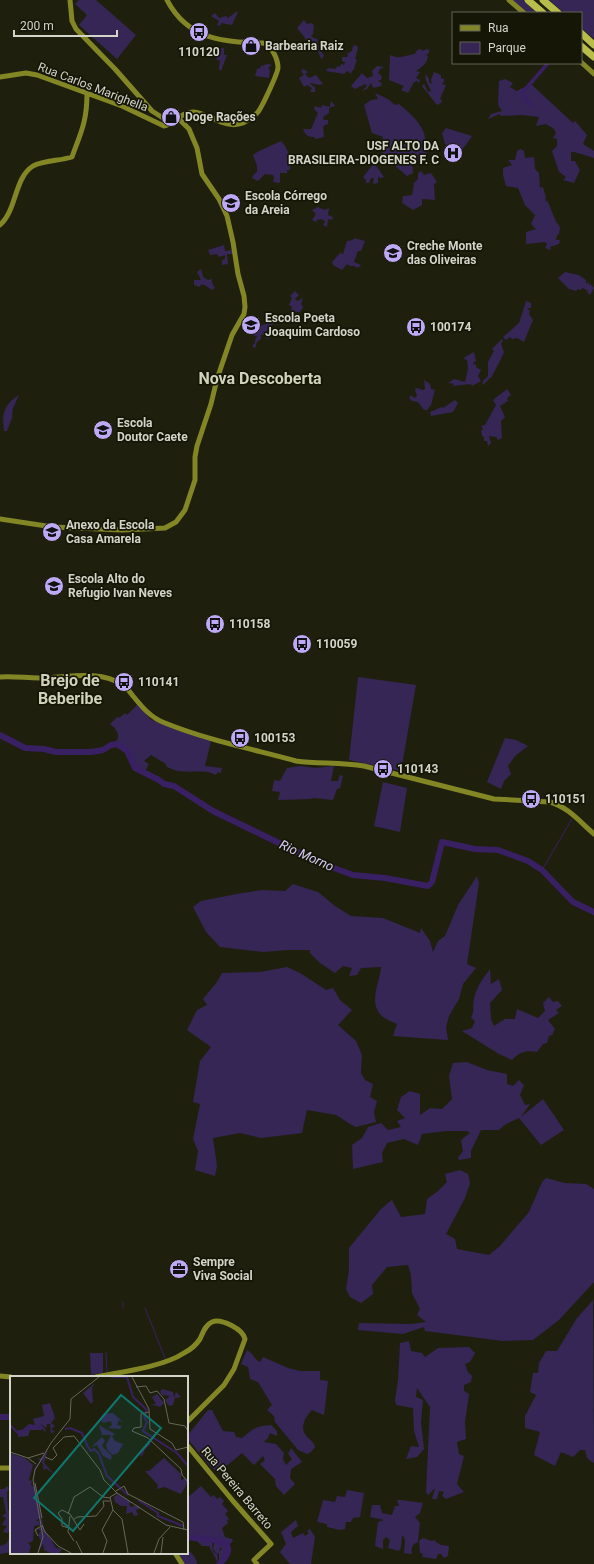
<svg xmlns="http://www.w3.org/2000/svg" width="594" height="1564" viewBox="0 0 594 1564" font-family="Roboto,sans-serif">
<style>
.green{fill:#352656}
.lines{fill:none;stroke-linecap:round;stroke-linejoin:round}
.stream{stroke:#382063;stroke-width:1}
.canal{stroke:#382063;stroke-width:3.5}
.river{stroke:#382063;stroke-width:6}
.secondary{stroke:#838625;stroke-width:5}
.highway{stroke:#b8bc49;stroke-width:7}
.labels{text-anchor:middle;stroke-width:3.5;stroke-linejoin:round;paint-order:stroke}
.poi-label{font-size:12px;font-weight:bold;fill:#d3d4c9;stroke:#151606;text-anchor:start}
.street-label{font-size:12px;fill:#d3d4c9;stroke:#151606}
.water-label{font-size:13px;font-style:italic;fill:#d6cdf6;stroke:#151606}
.district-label{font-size:16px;font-weight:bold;fill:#d0d2bb;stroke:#151606}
.inset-river{fill:none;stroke:#382063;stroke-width:2}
.inset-road{fill:none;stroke:#676759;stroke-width:1}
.view{fill:#0f766e;fill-opacity:0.15;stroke:#0f766e;stroke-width:2}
.inset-edge{fill:none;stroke:#d3d4c9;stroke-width:2}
</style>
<rect width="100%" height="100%" fill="#1f1f0e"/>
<path class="green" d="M 79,0 L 96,0 L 136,35 L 117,59 L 79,25 L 87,15 L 75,4 Z
M 512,0 L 523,0 L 537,13 L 528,13 Z
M 549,0 L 594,0 L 594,39 L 581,28 L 581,13 L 564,13 Z
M 236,12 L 238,12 L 232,25 L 221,23 L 220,26 L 217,25 L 219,21 L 211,16 L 215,13 L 219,18 L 226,16 L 228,18 Z
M 304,20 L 307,24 L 311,23 L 314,25 L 313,34 L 311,36 L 315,39 L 317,38 L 319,48 L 323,49 L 321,51 L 324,56 L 321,59 L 318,51 L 316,52 L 297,28 Z
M 355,45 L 358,47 L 355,59 L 357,59 L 354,69 L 350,74 L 349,72 L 347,71 L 344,74 L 326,71 L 328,68 L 336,69 L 337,66 L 340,67 L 341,64 L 344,65 L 345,62 L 342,61 L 342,57 L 347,57 L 348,55 L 347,54 L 352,51 L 353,46 Z
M 194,48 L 209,50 L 224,48 L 224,55 L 227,55 L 221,71 L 219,69 L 220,60 L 217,60 L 216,57 L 220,54 L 220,53 L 192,52 Z
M 421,49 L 422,51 L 427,49 L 429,50 L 429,53 L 426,55 L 428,56 C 427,64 422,67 416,71 L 420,72 L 416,78 L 420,80 L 419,83 L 417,81 L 414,82 L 408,93 L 401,90 L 404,86 L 389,80 L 390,55 C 400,60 406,55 415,54 L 417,50 Z
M 267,64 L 272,65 L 268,68 L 270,70 L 269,78 L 255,76 L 257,69 L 260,68 L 261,66 Z
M 377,66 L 384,67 L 380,69 L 378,73 L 381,75 L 382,79 L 378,81 L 382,83 L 381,86 L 373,88 L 371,83 L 367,89 L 362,91 L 367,86 L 365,84 L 355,89 L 351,86 L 362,73 L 367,78 L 373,76 L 372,71 Z
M 303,69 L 308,72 L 305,74 L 309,78 L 316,75 L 323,84 L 319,85 L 311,83 L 310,84 L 315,87 L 315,92 L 310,92 L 312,88 L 307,85 L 304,87 L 299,78 L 304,75 L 301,71 Z
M 434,72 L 441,75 L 441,78 L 444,79 L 444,82 L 442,84 L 446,85 L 440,99 L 442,100 L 441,103 L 437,105 L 422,86 L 424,84 L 428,92 L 431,91 C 429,85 424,80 426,74 L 429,79 L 429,82 L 432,84 L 431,80 Z
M 505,79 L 513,83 L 510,87 L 517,91 L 526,86 L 532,85 L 573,123 L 575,121 L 587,135 L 583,144 L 594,151 L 594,158 L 574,152 L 571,152 L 571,161 L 575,161 L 580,170 L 574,183 L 563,180 L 566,177 L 559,172 L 552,151 L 557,146 L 557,139 L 553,138 L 556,133 L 554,129 L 546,124 L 536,126 L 539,117 L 522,115 L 501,116 L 500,114 L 488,119 L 491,114 L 502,111 L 498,105 L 499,81 Z
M 375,93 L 388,99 L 395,105 L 399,104 C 424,125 427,131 427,163 L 420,161 L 412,163 L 413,173 L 407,176 L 394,165 L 397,158 L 393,155 L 384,162 L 381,160 L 382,149 L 378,142 L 382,140 L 383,137 L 372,133 L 364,105 L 371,100 L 378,99 Z
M 331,101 L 335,106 L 329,108 L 329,113 L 323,117 L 324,120 L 328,120 L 328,124 L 325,125 L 323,127 L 324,137 L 316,139 L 314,137 C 308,137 305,135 303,129 L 311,129 L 318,113 L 314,109 L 315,106 L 321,108 L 322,105 L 330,107 Z
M 446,128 L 472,136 L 460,153 L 445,144 L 442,133 Z
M 281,141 C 290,151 290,157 290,170 L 287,170 L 287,173 L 280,173 L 280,183 L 273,182 L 274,177 L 273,175 L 265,174 L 258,181 L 252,178 L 254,174 L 257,172 L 257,166 L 253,155 L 259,151 Z
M 521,149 L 524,151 L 525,158 L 534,157 L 535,169 L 539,173 L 540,188 L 543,187 L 546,197 L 545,200 L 548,202 L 557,224 L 558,223 L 560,228 L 559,234 L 557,235 L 556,240 L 560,240 L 559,244 L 550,247 L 551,250 L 545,248 L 547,244 L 545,242 L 526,244 L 526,232 L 536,229 L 531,224 L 535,215 L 525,205 L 518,188 L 506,186 L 503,175 L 503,168 L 512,165 L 508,160 L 515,160 L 517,151 Z
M 374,163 L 384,177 L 381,178 L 378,177 L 378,183 L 373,184 L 374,178 L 371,178 L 369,183 L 366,183 L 366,180 L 363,177 Z
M 421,171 L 424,175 L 431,173 L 437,182 L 434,184 L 435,200 L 422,199 L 422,205 L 413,210 L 402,203 L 403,196 L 412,195 L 414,183 L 418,179 L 418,173 Z
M 318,207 L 324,210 L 329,208 L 328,215 L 333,217 L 332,220 L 328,219 L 327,227 L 323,225 L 325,221 L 321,219 L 317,220 L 316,222 L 312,220 L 316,214 L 312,210 Z
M 354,238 L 365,241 L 361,251 L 358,251 L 354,262 L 361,265 L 358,268 L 354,266 L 350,266 L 347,264 L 342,270 L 333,265 L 332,262 L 340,253 L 343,254 L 347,241 L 353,240 Z
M 224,245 L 225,251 L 233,250 L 234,254 L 227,254 L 228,264 L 222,265 L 222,260 L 225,259 L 225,255 L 219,257 L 217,254 L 210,255 L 208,250 Z
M 201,269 L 203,277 L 208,280 L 212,279 L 212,283 L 215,288 L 212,290 L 206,286 L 201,284 L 200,287 L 194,285 L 194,280 L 201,280 L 197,272 Z
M 565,272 L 579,275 L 586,280 L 586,284 L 588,282 L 589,284 L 590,284 L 594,288 L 590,295 L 587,292 L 588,291 L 583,288 L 580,290 L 578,289 L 576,291 L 569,289 L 558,278 Z
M 295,291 L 299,295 L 295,299 L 297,301 L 303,298 L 301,304 L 303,307 L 300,312 L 294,312 L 293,315 L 294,320 L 287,318 L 287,315 L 290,313 L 292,307 L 289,305 L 292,298 L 290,296 Z
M 526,301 L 531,303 L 531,308 L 527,308 L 530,311 L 529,314 L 533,320 L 524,342 L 517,338 L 512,339 L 510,337 L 506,340 L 503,337 L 519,323 Z
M 269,318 L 272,318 L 275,322 L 267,331 L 270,338 L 267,339 L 264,335 L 261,335 L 261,339 L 257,342 L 255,348 L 252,346 L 255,343 L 255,340 L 257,336 L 252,335 L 251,332 L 260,326 L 267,323 Z
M 502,339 L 503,340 L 501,344 L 504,352 L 500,361 L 491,378 L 490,378 L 484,384 L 482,385 L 483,381 L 488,376 L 488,362 L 494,351 L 492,349 Z
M 474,352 L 476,361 L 473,363 L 474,365 L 476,364 L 476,367 L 481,370 L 478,376 L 481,381 L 472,386 L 471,384 L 452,386 L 454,384 L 448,383 L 454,379 L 465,382 L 468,369 L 467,360 L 464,359 L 465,357 Z
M 424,380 L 430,384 L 431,389 L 435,390 L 431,405 L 427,410 L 424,410 L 418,402 L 412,401 L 409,398 L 411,395 L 414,398 L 417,396 L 415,390 L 416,388 L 423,390 L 425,389 Z
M 507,389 L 511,395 L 507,398 L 508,401 L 500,406 L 505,417 L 501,421 L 502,438 L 498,440 L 496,437 L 489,436 L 491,443 L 488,446 L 487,441 L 484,441 L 484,437 L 482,436 L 481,431 L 483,429 L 481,426 L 485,425 L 496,405 L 493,400 Z
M 19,395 L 13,408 L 12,418 L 7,431 L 4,431 C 2,414 3,405 19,395 Z
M 455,400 L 458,403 L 453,412 L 431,416 L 430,412 L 442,407 L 443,408 Z
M 358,677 L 416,685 L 401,771 L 349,760 Z
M 138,704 L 150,719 L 159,723 L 211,741 L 205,766 L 222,768 L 221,773 L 218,772 L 216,775 C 202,767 182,777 166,766 L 166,764 L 151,755 L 144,761 L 149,764 L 145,771 L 135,767 L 129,751 L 116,742 C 121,735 116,728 110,724 L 117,717 L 119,718 L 125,713 L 127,715 Z
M 505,738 L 516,740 L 528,746 L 515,756 L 508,766 L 511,774 L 504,781 L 501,789 L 487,782 Z
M 300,766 L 316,768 L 334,766 L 331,781 L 338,781 L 340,775 L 343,776 L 340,788 L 337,789 L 333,800 L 314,798 L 310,799 L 278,800 L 280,792 L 272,791 L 274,780 L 280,781 L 287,768 Z
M 383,782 L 407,788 L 400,832 L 374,826 Z
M 477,876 L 479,883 L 467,964 L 476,968 L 463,984 L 459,999 L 449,1016 L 446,1027 L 448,1040 L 393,1036 L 397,1024 C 393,1022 387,1020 383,1017 C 367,1003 380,983 381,967 L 361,968 L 357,975 L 349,976 L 352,968 L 343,966 L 335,973 L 320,963 L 310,953 L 310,950 L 287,950 L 263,952 L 220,947 L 206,932 L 193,907 L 201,901 L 242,893 L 262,890 L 285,891 L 293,884 L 318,892 L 335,906 L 351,916 L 383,918 L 420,933 L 421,928 L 430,941 L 433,952 L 438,941 L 445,936 L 458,905 Z
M 287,967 L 300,973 L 326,990 L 333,988 L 340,1000 L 352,1010 L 338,1025 L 356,1041 L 362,1055 L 361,1073 L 365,1080 L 373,1084 L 370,1097 L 377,1101 L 374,1112 L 376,1122 L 356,1127 L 350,1124 L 336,1115 L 307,1110 L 302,1133 L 261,1138 L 240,1133 L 213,1138 L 217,1166 L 215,1176 L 195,1170 L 198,1151 L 193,1139 L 200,1104 L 193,1102 L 200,1061 L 211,1047 L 187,1030 L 197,1010 L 207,1005 L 203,999 L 217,982 L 222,973 L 260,972 Z
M 490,969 L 491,984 L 499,979 L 502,990 L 490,1003 L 491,1019 L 494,1026 L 505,1019 L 515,1019 L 517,1009 L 538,1018 L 545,1011 L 543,1003 L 549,997 L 553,1002 L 558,1001 L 562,1006 L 556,1010 L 559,1013 L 548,1020 L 555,1029 L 552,1035 L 549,1036 L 547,1043 L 543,1044 L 537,1052 C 527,1050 519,1052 512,1060 L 499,1054 L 462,1031 L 472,1028 L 475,1021 L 471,1018 C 475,1009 472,1007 474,999 C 476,988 483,978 490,969 Z
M 467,1062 L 487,1070 L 507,1074 L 507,1084 L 513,1086 L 519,1080 L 524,1085 L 520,1095 L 525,1105 L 530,1104 L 521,1117 L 543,1099 L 564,1130 L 541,1145 L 519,1118 L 506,1124 L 499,1130 L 481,1130 L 471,1151 L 471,1158 L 459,1160 L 458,1158 L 463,1151 L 461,1140 L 470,1133 L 467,1131 L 446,1131 L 422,1134 L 418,1145 L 404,1139 L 387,1143 L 382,1153 L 383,1162 L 353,1169 L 352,1145 L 362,1138 L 368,1127 L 381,1123 L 388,1130 L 401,1127 L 397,1121 L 405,1118 L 397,1110 L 401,1097 L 410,1091 L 420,1094 L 420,1115 L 430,1108 L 442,1109 L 452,1099 L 449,1076 L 453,1063 Z
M 460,1170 L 468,1174 L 470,1183 L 465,1198 L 446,1234 L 455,1239 L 457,1249 L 489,1255 L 500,1246 L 529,1212 L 542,1182 L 546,1178 L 565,1183 L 586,1184 L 594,1189 L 594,1282 L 559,1320 L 533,1340 L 503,1341 L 425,1331 L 424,1327 L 403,1334 L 358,1330 L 359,1323 L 411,1324 L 426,1322 L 417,1315 L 420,1309 L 412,1293 L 411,1275 L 408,1265 L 387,1267 L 372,1285 L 373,1294 L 361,1303 L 350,1297 L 346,1289 L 349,1270 L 349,1248 L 381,1209 L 392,1200 L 401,1217 L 425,1214 L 427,1199 L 438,1191 L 447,1182 L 445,1174 Z
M 593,1300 L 594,1462 L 593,1463 L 587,1458 L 585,1450 L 580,1450 L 573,1457 L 561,1452 L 555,1466 L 534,1455 L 540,1432 L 525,1428 L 525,1416 L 536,1395 L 530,1392 L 533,1373 L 538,1373 L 539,1363 L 546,1351 L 557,1351 L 577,1318 Z
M 409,1341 L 411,1351 L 422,1353 L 425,1357 L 438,1348 L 469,1347 L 475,1353 L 470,1362 L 465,1364 L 468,1372 L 472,1376 L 471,1382 L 464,1385 L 464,1391 L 469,1394 L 465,1422 L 466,1439 L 457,1442 L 459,1454 L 464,1456 L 457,1484 L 464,1492 L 446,1499 L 442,1496 L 444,1492 L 439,1491 L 437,1499 L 432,1499 L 435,1488 L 428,1495 L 426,1492 L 430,1407 L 417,1388 L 416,1397 L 423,1400 L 421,1422 L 424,1449 L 417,1457 L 406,1459 L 411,1446 L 419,1447 L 414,1431 L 413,1408 L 396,1405 L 395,1400 L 398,1380 L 400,1343 Z
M 247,1350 C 253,1353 254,1359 260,1362 L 263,1357 L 288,1368 L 300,1371 L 320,1371 L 320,1380 L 328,1381 L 324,1415 L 312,1410 C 306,1416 300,1426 305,1434 C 308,1439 313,1440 315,1447 L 311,1452 L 307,1454 L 298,1450 L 275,1422 L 274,1416 L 267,1410 L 272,1405 L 258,1382 L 250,1379 L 248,1367 L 241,1364 Z
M 90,1353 L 103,1353 L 103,1373 L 91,1375 Z
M 208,1410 L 212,1410 L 223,1431 L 234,1432 L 236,1437 L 242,1438 C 252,1429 256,1426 271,1425 L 277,1431 L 277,1436 L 270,1433 L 268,1438 L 264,1442 L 276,1444 L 284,1453 L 283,1459 L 286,1465 L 292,1459 L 288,1454 L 291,1448 L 302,1462 L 291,1469 L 290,1478 L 295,1484 L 284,1495 L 276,1486 L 275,1479 L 260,1464 L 265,1460 L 263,1456 L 254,1465 L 242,1453 L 218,1473 L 209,1465 L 187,1438 L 187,1436 Z
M 7,1486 L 9,1488 L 7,1493 L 8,1510 L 11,1512 L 11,1531 L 7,1533 L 3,1532 L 7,1526 L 2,1525 L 6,1518 L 2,1516 L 6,1513 L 3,1497 L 0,1497 L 0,1489 L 4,1489 Z
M 201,1486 L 211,1497 L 214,1495 L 217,1499 L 220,1497 L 224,1501 L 222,1504 L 228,1511 L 225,1514 L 229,1519 L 227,1521 L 228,1523 L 222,1528 L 225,1537 L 232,1539 L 233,1541 L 228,1546 L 230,1549 L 227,1552 L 229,1556 L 222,1564 L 216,1564 L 219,1562 L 219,1552 L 222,1548 L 220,1548 L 219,1553 L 217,1554 L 213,1549 L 214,1543 L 212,1542 C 213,1547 211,1552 217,1554 L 218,1561 L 214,1564 L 217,1561 L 209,1546 L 202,1546 L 197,1541 L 187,1539 L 187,1498 Z
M 347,1490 L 364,1493 L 360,1517 L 353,1518 L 351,1522 L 346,1522 L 345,1529 L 340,1530 L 327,1527 L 327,1524 L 317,1522 L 323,1500 L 335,1502 L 337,1496 L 345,1497 Z
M 397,1500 L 401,1500 L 423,1503 L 420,1513 L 415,1517 L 420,1523 L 418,1542 C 412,1544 411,1548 412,1554 L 404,1553 L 405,1542 L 404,1537 L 402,1536 L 401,1547 L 399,1551 L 388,1548 L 390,1540 L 386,1537 L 383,1540 L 383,1549 L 375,1546 L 378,1522 L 384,1520 L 370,1517 L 372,1505 L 380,1505 L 382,1513 L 392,1515 L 395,1506 L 399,1506 Z
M 296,1520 L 298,1526 L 291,1532 L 293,1538 L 303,1533 L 305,1536 L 309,1533 L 307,1531 L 310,1529 L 315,1537 L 311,1564 L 290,1564 L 280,1552 L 286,1544 L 281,1532 Z
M 423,1538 L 432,1541 L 435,1540 L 436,1542 L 441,1545 L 449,1546 L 448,1556 L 444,1558 L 441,1554 L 438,1554 L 436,1559 L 422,1557 L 423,1554 L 420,1553 L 419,1541 Z
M 9,1539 L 11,1540 L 11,1552 L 0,1554 L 0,1546 L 6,1544 Z
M 187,1550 C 192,1552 197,1559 197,1564 L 183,1564 L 180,1556 L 181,1553 L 187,1553 Z"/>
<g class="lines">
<path class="stream" d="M 542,870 L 572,819
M 123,1302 L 123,1308
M 145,1308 L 165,1358
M 106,1353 L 107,1372
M 187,1438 L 194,1435 L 198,1438"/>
<path class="canal" d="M 531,105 L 525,99 L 523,92 L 548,63"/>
<path class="river" d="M 0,735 L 25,748 L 44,749 L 56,752 L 91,752 L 103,750 L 111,745 L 117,744 L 127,751 L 135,768 L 159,780 L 164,784 L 174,786 L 213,811 L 320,863 L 353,875 L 385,878 L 428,886 L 432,882 L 442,842 L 475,849 L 498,850 L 528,861 L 542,870 L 573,902 L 594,912
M 0,1417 L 11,1417
M 187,1537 C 196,1540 235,1536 227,1554 C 226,1557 222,1561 220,1564"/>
<path class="secondary" d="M 70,0 L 72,21 L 76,29 L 115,69 L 152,111 L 163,118 L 175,119
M 509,0 L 524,13
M 581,62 L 594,74
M 0,77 L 26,73 L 37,75 L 122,106 L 164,126 C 174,125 180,112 193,112 C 211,113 224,130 243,123 C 248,120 254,117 258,112 C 262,107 277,75 278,68 C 278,59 272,46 263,43 C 223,42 188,40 167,0
M 0,225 C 17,210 14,178 33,166 C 44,160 60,161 72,157 C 81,132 87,122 87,93
M 0,519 L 53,527 L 122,530 L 165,528 L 176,522 L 185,510 L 195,480 L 195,457 L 197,446 L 211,404 L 217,379 L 232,335 L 244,314 L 245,307 L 244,296 L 238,274 L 233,242 L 227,216 L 219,199 L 202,174 L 197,148 L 189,129 L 178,118
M 0,677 C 14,676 26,678 39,678 C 67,678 98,669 123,685 C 127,688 130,692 133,696 C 142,707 151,718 165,723 C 207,740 252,749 296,761 C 318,764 341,762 364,766 L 494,799 L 550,802 C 568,807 580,822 594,834
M 0,1376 L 11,1377
M 96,1377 C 121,1372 163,1367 184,1353 C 190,1350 196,1345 200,1339 C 203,1333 205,1325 212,1322 C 221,1318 243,1329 245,1339 L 234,1369 L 224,1385 L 187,1422
M 187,1445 L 233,1501 L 271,1544 L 254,1560 L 257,1564
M 0,1468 L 11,1468
M 175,1553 L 182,1564"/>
<path class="highway" d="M 528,0 L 543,13
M 543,0 L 558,13
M 581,33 L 594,45
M 581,46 L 594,57"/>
</g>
<defs>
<g id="bus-disc" transform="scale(1)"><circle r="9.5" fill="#bda9f5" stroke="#151606"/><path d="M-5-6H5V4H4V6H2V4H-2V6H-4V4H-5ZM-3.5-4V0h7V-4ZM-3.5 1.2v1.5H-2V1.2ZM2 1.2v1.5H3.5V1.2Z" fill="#111"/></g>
<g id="shop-disc" transform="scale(1)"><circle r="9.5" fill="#bda9f5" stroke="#151606"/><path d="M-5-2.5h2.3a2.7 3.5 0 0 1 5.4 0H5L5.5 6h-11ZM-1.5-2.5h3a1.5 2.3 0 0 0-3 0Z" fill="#111"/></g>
<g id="hospital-disc" transform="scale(1)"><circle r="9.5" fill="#bda9f5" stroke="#151606"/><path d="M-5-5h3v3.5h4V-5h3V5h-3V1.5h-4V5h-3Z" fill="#111"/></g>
<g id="school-disc" transform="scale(1)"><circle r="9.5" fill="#bda9f5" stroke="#151606"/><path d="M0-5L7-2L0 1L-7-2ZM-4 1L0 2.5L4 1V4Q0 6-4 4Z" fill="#111"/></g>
<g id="office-disc" transform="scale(1)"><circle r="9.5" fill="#bda9f5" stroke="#151606"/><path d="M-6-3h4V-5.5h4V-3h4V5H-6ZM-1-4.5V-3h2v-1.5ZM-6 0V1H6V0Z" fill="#111"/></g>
</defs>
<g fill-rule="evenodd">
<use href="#bus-disc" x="199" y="32"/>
<use href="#shop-disc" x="251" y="46"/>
<use href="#shop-disc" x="171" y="117"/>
<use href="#hospital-disc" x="453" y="153"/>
<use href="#school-disc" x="231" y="203"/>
<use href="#school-disc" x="393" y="253"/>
<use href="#school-disc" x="251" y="325"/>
<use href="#bus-disc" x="416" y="327"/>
<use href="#school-disc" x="103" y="430"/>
<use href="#school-disc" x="52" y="532"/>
<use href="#school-disc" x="54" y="586"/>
<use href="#bus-disc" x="215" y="624"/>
<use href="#bus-disc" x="302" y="644"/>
<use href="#bus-disc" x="124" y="682"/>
<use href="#bus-disc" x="240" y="738"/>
<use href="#bus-disc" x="383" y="769"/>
<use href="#bus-disc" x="531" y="799"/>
<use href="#office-disc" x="179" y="1269"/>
</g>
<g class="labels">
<g class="poi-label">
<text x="265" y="50">Barbearia Raiz</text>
<text x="199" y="56" text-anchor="middle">110120</text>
<text x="185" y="121">Doge Rações</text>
<text x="439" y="150" text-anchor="end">USF ALTO DA<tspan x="439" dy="14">BRASILEIRA-DIOGENES F. C</tspan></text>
<text x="245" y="200">Escola Córrego<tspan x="245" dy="14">da Areia</tspan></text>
<text x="407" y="250">Creche Monte<tspan x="407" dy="14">das Oliveiras</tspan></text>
<text x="265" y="322">Escola Poeta<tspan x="265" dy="14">Joaquim Cardoso</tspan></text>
<text x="430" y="331">100174</text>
<text x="117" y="427">Escola<tspan x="117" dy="14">Doutor Caete</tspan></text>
<text x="66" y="529">Anexo da Escola<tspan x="66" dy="14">Casa Amarela</tspan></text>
<text x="68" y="583">Escola Alto do<tspan x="68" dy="14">Refugio Ivan Neves</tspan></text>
<text x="229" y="628">110158</text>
<text x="316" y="648">110059</text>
<text x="138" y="686">110141</text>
<text x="254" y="742">100153</text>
<text x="397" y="773">110143</text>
<text x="545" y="803">110151</text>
<text x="193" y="1266">Sempre<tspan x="193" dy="14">Viva Social</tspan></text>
</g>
<g class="street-label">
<text transform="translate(93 87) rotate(21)" y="4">Rua Carlos Marighella</text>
<text transform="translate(237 1488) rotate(50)" y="4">Rua Pereira Barreto</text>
</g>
<g class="water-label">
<text transform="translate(307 855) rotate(24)" y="5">Rio Morno</text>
</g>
<g class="district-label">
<text x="260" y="384">Nova Descoberta</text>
<text x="70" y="686">Brejo de<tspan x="70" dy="18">Beberibe</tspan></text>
</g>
</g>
<g transform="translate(10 1376)">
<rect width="178" height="178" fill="#1f1f0e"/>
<path d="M 85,7 L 82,12 L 83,26 L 81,28 L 73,17 ZM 152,13 L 163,16 L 164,22 L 166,16 L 171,21 L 165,22 L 163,29 L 159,30 L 155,24 L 160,20 L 152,19 L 150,16 ZM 147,18 L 154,27 L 150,31 L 141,28 L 146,28 L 142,21 ZM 40,27 L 45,42 L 41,47 L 45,50 L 41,53 L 45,56 L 41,57 L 40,48 L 37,48 L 36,52 L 31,48 L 32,54 L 20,54 L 18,60 L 8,61 L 8,54 L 12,54 L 19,48 L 25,49 L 23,43 L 34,40 L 32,29 ZM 103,37 L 114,47 L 109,44 L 107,49 L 112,50 L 110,53 L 98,52 L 102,49 L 101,45 L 93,47 L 90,43 L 93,38 ZM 89,49 L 105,58 L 102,60 L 105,65 L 113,68 L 115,65 L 108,77 L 103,79 L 98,75 L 96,69 L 101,59 L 92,59 ZM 92,61 L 95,65 L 92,70 L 102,80 L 101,84 L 93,80 L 87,69 L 81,71 ZM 38,73 L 34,87 L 45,99 L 36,92 L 35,94 L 34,93 L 32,90 L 35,91 L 32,87 L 33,83 L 25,94 L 24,104 L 34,153 L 46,172 L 52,173 L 49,177 L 56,177 L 40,177 L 34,174 L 33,168 L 27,177 L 31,165 L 28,159 L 31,155 L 28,153 L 25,156 L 26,153 L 31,151 L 29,136 L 29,142 L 26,145 L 29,145 L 30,149 L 24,150 L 23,165 L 18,167 L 21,170 L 19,177 L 0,177 L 0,77 L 15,82 L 23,89 L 19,104 L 22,105 L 21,109 L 24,111 L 24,93 L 31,84 L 26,83 L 32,82 ZM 154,82 L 171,98 L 171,104 L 176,102 L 178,106 L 171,118 L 154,111 L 147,113 L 148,109 L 135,95 L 139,95 ZM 108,118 L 121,126 L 119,128 L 121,131 L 127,129 L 131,132 L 126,134 L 128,139 L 124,140 L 122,136 L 116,138 L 117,130 L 111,130 L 105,126 L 104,121 Z" fill="#352656"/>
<path class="inset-river" d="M 101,1 L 117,1 L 123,21 L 137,34 L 134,40 L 137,46 L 133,55 L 167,77 L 178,90M 0,49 L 8,57 L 22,50 L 32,51 L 35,55M 55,53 L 60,52 L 72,57 L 78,71 L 81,75 L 84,73 L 89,78 L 97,100 L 118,119M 131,80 L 134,73 L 140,67M 128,124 L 148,137 L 148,140 L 173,150M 40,163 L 45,177"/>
<path class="inset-road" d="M 122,1 L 139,33 L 140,53 L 162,67 L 166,74 L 178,71M 126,11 L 136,10 L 140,17 L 147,15 L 154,23 L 159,47 L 175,50 L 178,55M 139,36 L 131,38 L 131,51 L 124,52 L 122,55 L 138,62 L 171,93 L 172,99 L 178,106M 0,76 L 18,82 L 26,88M 35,81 L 42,84 L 47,79 L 43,72 L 54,61 L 64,60 L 90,94 L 94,104 L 107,117 L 156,149 L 178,154M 18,82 L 34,77M 25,107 L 32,142M 106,115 L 114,110 L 118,118 L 173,146 L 174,154M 103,134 L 112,143 L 118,177M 58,138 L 64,121 L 80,111 L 93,121 L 100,122M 60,140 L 58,156 L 64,165M 63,144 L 67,141 L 86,140 L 94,130 L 93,125 L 100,125M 32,149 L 35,156 L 48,170 L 61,177M 59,152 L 52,150 L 52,143 L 48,137 L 52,134 L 60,138 L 70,154 L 74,148M 28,160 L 25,154 L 31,150M 66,165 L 72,177M 28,177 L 33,161 L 23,104 L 25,94 L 41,67 L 60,43 L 61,23 L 89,1M 93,177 L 97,165 L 92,154 L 103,134 L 100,121 L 107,117M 144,177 L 149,163 L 160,151M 151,177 L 153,161"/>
<path class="view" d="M 111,19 L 151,52 L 63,155 L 24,122 Z"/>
<rect width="178" height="178" class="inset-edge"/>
</g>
<rect x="452" y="12" width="130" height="52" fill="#151606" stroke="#616254"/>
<rect x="460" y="25" width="20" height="6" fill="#838625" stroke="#616254"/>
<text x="488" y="32" font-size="12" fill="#d3d4c9">Rua</text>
<rect x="460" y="42" width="20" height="12" fill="#352656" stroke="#616254"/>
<text x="488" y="52" font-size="12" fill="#d3d4c9">Parque</text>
<path d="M14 30v6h103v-6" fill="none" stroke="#d3d4c9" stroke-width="2"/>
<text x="20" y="30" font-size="12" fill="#d3d4c9" stroke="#151606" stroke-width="3" paint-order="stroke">200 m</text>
</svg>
